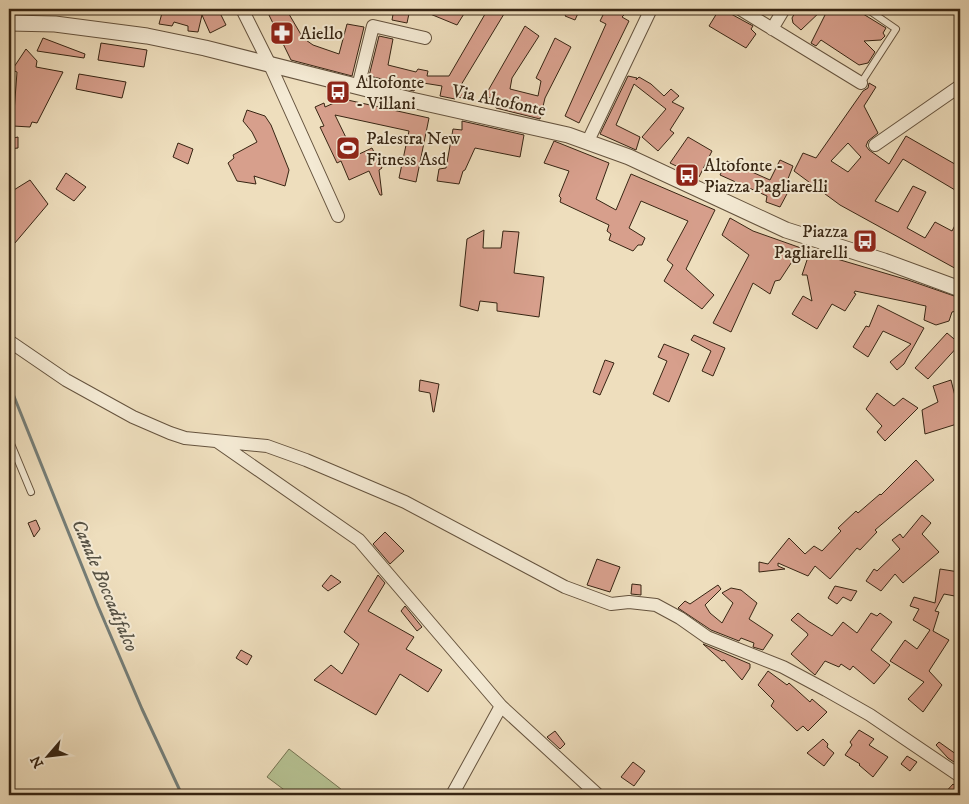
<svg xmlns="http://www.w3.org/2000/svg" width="969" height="804" viewBox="0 0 969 804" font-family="'IM FELL DW Pica',serif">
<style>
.green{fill:#b6c293;stroke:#767453}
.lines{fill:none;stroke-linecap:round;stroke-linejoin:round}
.stream{stroke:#757e78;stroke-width:3}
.building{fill:#d79f8c;stroke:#372513;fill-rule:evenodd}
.service-casing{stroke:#65533e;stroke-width:8}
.minor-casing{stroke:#65533e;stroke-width:14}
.tertiary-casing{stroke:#65533e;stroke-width:17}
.service{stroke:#f4ead4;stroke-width:6}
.minor{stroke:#f4ead4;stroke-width:12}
.tertiary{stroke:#f4ead4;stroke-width:15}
.labels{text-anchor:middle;stroke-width:4;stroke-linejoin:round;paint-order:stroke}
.poi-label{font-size:18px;fill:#372513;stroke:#f4ead4;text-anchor:start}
.street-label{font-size:18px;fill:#372513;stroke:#f4ead4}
.water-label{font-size:19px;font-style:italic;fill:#565245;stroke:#f4ead4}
</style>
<rect width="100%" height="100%" fill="#eedebd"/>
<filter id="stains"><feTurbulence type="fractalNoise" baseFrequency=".004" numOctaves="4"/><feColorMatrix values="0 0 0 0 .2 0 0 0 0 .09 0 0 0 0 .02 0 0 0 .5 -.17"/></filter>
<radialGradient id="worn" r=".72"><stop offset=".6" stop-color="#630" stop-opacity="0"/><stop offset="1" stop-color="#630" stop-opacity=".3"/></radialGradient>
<path class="green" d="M 289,749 L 346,793 L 344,795 L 291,795 L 267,777 Z"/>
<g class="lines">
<path class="stream" d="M 9,384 L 98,606 L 142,709 L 182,795"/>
</g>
<path class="building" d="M 165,9 L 218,9 L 226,25 L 210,33 L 202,15 L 198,32 L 188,31 L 188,26 L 174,22 L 172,26 L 159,24 L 162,13 L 165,14 Z
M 266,9 L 286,9 L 303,38 L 313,45 L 339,54 L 347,24 L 364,27 L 352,76 L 291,60 Z
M 394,9 L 410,9 L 407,23 L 392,20 Z
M 418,9 L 467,9 L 457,25 Z
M 488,9 L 507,9 L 461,85 L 467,88 L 464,98 L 456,97 L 455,99 L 440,96 L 442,86 L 417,82 L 414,91 L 381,83 L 382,79 L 369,76 L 379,36 L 393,39 L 388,65 L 416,72 L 418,69 L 428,71 L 427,76 L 449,76 Z
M 569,9 L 580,9 L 575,20 L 565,16 Z
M 606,9 L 611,9 L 624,15 L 622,17 L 629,21 L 579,123 L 565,116 L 606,24 L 600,21 Z
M 722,9 L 753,26 L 751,29 L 756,34 L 746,48 L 709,26 L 717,13 Z
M 797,9 L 823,9 L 801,30 L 793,23 L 792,18 Z
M 828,9 L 855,9 L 886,28 L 883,33 L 885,36 L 881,40 L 864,41 L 875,52 L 868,63 L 859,65 L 821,40 L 816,46 L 811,43 Z
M 525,26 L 539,36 L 512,78 L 510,89 L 538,96 L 541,81 L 536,78 L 555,38 L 571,47 L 545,98 L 540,119 L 496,108 L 497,100 L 485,96 Z
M 43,38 L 85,54 L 84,58 L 37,51 Z
M 101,43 L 147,50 L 144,67 L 98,60 Z
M 26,49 L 37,61 L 36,67 L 63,72 L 37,123 L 32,122 L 30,127 L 13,126 L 17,72 L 12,70 Z
M 79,74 L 126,82 L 122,98 L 76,89 Z
M 628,76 L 637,78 L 636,80 L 639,77 L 651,84 L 664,96 L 671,89 L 679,96 L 672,102 L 684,108 L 670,130 L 674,133 L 658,151 L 642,137 L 666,109 L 634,84 L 616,125 L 640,137 L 636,150 L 600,134 Z
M 869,83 L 876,87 L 864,106 L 878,133 L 868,141 L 866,146 L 869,150 L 889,164 L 906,136 L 960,167 L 960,193 L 903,159 L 875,201 L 898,212 L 913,186 L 926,192 L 907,228 L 925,238 L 935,222 L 952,231 L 960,216 L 960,271 L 840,205 L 794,171 L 803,153 L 816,158 L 863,91 L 868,88 ZM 848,143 L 861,157 L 848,172 L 831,161 Z
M 343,99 L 429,118 L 416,182 L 399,178 L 409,131 L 335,115 L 355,156 L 372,148 L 382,168 L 379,170 L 382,195 L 380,195 L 369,171 L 349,180 L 341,161 L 337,163 L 320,127 L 324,126 L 315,107 L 324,103 L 325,107 Z
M 247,110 L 265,116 L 271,125 L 289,170 L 285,186 L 254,176 L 256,184 L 237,181 L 228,163 L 234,158 L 233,155 L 257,142 L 252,132 L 243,121 Z
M 462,121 L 524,135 L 520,157 L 475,148 L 465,170 L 463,171 L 459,184 L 437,181 L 439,169 L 446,168 L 453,129 L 462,130 Z
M 18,137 L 18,148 L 9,149 L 9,139 Z
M 688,137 L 712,151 L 699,177 L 670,163 Z
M 554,141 L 609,163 L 596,199 L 616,210 L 631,174 L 715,210 L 686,269 L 714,295 L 702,309 L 664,281 L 673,265 L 667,260 L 688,221 L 641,201 L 629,228 L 645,238 L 642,245 L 638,245 L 633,251 L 609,240 L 611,234 L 607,231 L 609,225 L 560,202 L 561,198 L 559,196 L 569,171 L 544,163 Z
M 178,143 L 193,149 L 188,164 L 173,157 Z
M 780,160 L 793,166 L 784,189 L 788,192 L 780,207 L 766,202 L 767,196 L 720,175 L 727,161 L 770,180 Z
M 66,173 L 86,187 L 74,201 L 56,189 Z
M 30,180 L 48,204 L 9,250 L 9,231 L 14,223 L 9,217 L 9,193 Z
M 730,218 L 753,231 L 801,248 L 780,280 L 775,281 L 770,294 L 753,283 L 731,332 L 713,323 L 749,255 L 722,235 Z
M 484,230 L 483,248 L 501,248 L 503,231 L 519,232 L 514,273 L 544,277 L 539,317 L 497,311 L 497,303 L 480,301 L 478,311 L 460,306 L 467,239 Z
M 810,251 L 908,280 L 960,298 L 956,311 L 952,312 L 949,321 L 936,325 L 924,320 L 926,306 L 855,291 L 854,293 L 856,294 L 845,311 L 832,304 L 817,329 L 792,314 L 803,296 L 812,301 L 807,275 L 802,275 Z
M 878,305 L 924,328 L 904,364 L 897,370 L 890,362 L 911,344 L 883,331 L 868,357 L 853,347 L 866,326 L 869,327 Z
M 947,333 L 960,344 L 928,379 L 915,368 Z
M 694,335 L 725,348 L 713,376 L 702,371 L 711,351 L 691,340 Z
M 664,344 L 689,354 L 669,402 L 653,394 L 667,361 L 658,357 Z
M 605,360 L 614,363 L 600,395 L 593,392 Z
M 420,380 L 439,384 L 434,412 L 433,412 L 430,393 L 419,391 Z
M 951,380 L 960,416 L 960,423 L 925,434 L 922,410 L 938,402 L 933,386 Z
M 877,393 L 894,406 L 903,398 L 918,408 L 885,441 L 877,432 L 882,426 L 866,409 Z
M 916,460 L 934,480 L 875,530 L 877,532 L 860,550 L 857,548 L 830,579 L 815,566 L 808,576 L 778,563 L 778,566 L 785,569 L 759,572 L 759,562 L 768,564 L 789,538 L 805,554 L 814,546 L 822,551 L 841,531 L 838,528 L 856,511 L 858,513 L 880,494 L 881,495 Z
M 922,515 L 931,523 L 922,534 L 939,552 L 903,583 L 895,574 L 881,591 L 866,581 L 874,569 L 877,571 L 900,549 L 892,540 L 900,534 L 903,538 Z
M 36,520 L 40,529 L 34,537 L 28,523 Z
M 385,532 L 404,551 L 390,564 L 373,544 Z
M 597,559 L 620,567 L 610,592 L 587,585 Z
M 940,569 L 959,572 L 960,597 L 944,594 L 935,611 L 939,612 L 933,631 L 949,640 L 929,671 L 942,685 L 923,712 L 908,699 L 924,682 L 890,661 L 905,640 L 917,649 L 930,630 L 913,620 L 919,609 L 910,606 L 914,597 L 935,603 Z
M 331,575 L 341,582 L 328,591 L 322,586 Z
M 378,575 L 385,583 L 368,611 L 414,637 L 406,649 L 442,670 L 428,692 L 400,674 L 376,715 L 314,680 L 331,665 L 342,674 L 359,644 L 344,632 Z
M 632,584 L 641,585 L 641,595 L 631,594 Z
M 718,585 L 721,589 L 705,605 L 710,613 L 722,623 L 733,603 L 722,593 L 731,588 L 741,590 L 757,603 L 749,619 L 773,635 L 763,650 L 753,647 L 754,643 L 741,638 L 739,641 L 711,630 L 678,608 L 685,601 L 690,604 Z
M 835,586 L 857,591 L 851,601 L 843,597 L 837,604 L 828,598 Z
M 405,606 L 422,627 L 417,631 L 401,611 Z
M 798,613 L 808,621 L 832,636 L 843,622 L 857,633 L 871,613 L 877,616 L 880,613 L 892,622 L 871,650 L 890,665 L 874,684 L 853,666 L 850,670 L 841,664 L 839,667 L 825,661 L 815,675 L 791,654 L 808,635 L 807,633 L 791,620 Z
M 703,644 L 750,664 L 750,668 L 742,680 L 724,660 L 722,661 Z
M 241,650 L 252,656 L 247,665 L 236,658 Z
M 768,671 L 787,685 L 789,683 L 810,702 L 812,699 L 827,712 L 808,731 L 803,726 L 797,731 L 771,706 L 774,701 L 758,685 Z
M 859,730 L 874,739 L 869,745 L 888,757 L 873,777 L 859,765 L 860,764 L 845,755 L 852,745 L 850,742 Z
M 555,731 L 565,744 L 560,749 L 547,737 Z
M 823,739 L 828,744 L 827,747 L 834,753 L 824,766 L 807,753 Z
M 939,742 L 960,757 L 960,766 L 948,758 L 936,745 Z
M 907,756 L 917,762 L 910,771 L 901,764 Z
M 633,762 L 645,771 L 634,786 L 621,777 Z
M 953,784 L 960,790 L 960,795 L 943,795 Z"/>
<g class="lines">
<g class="service-casing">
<path id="service" d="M 861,83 L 896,29 L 867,9
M 9,439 L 31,492"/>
</g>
<g class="minor-casing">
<path id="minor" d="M 242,9 L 270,65 L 338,216
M 740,9 L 861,83
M 772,29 L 784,9
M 358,87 L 373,26 L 425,38
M 588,141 L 651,9
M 875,145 L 960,86
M 9,341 L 66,380 L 133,417 L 170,433 L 185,438 L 267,446 L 306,460 L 405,502 L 565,587 L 611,604 L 629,602 L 656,605 L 680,618 L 707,637 L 783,667 L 826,690 L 870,715 L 960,776
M 218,442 L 359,540 L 501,706 L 598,795
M 452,795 L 501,706"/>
</g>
<g class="tertiary-casing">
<path id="tertiary" d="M 9,23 L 55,24 L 147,36 L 205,48 L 407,99 L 568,135 L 629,157 L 786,230 L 884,261 L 960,289"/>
</g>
<use href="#service" class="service"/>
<use href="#minor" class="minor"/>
<use href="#tertiary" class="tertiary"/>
</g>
<defs>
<g id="pharmacy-square" transform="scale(1.25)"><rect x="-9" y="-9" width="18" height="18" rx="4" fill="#8f2418" stroke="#f4ead4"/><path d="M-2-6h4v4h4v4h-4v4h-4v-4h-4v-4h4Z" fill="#fff"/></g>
<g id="bus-square" transform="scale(1.25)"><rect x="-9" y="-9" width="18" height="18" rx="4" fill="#8f2418" stroke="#f4ead4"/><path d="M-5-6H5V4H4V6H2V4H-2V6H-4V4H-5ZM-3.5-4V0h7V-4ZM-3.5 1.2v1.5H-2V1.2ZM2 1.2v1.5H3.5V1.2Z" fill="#fff"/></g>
<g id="stadium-square" transform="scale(1.25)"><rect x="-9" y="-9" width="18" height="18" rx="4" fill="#8f2418" stroke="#f4ead4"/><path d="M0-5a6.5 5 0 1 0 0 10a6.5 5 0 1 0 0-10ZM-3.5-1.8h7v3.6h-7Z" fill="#fff"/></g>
</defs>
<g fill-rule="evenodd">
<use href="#pharmacy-square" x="282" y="33"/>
<use href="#bus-square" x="338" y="92"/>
<use href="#stadium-square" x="348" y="148"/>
<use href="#bus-square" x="687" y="175"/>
<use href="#bus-square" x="865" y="241"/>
</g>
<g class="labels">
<g class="poi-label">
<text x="300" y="39">Aiello</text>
<text x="356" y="88">Altofonte<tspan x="356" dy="21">- Villani</tspan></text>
<text x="366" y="144">Palestra New<tspan x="366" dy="21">Fitness Asd</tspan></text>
<text x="704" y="171">Altofonte -<tspan x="704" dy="21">Piazza Pagliarelli</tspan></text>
<text x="848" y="237" text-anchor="end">Piazza<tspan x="848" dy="21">Pagliarelli</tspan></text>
</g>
<g class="street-label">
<text transform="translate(499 100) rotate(12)" y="6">Via Altofonte</text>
</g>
<g class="water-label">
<text transform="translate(106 585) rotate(67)" y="7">Canale Boccadifalco</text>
</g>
</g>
<rect width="969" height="804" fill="none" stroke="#eedebd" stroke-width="30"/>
<rect x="10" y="10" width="949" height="784" fill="none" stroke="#372513" stroke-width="2.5"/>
<rect x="15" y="15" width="939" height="774" fill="none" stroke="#372513"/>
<g transform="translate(48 756) rotate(242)" stroke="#f4ead4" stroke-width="4" paint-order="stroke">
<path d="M0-4L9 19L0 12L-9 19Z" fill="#372513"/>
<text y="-8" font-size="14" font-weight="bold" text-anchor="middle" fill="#372513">N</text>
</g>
<rect width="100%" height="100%" filter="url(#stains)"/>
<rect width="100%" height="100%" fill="url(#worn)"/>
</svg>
